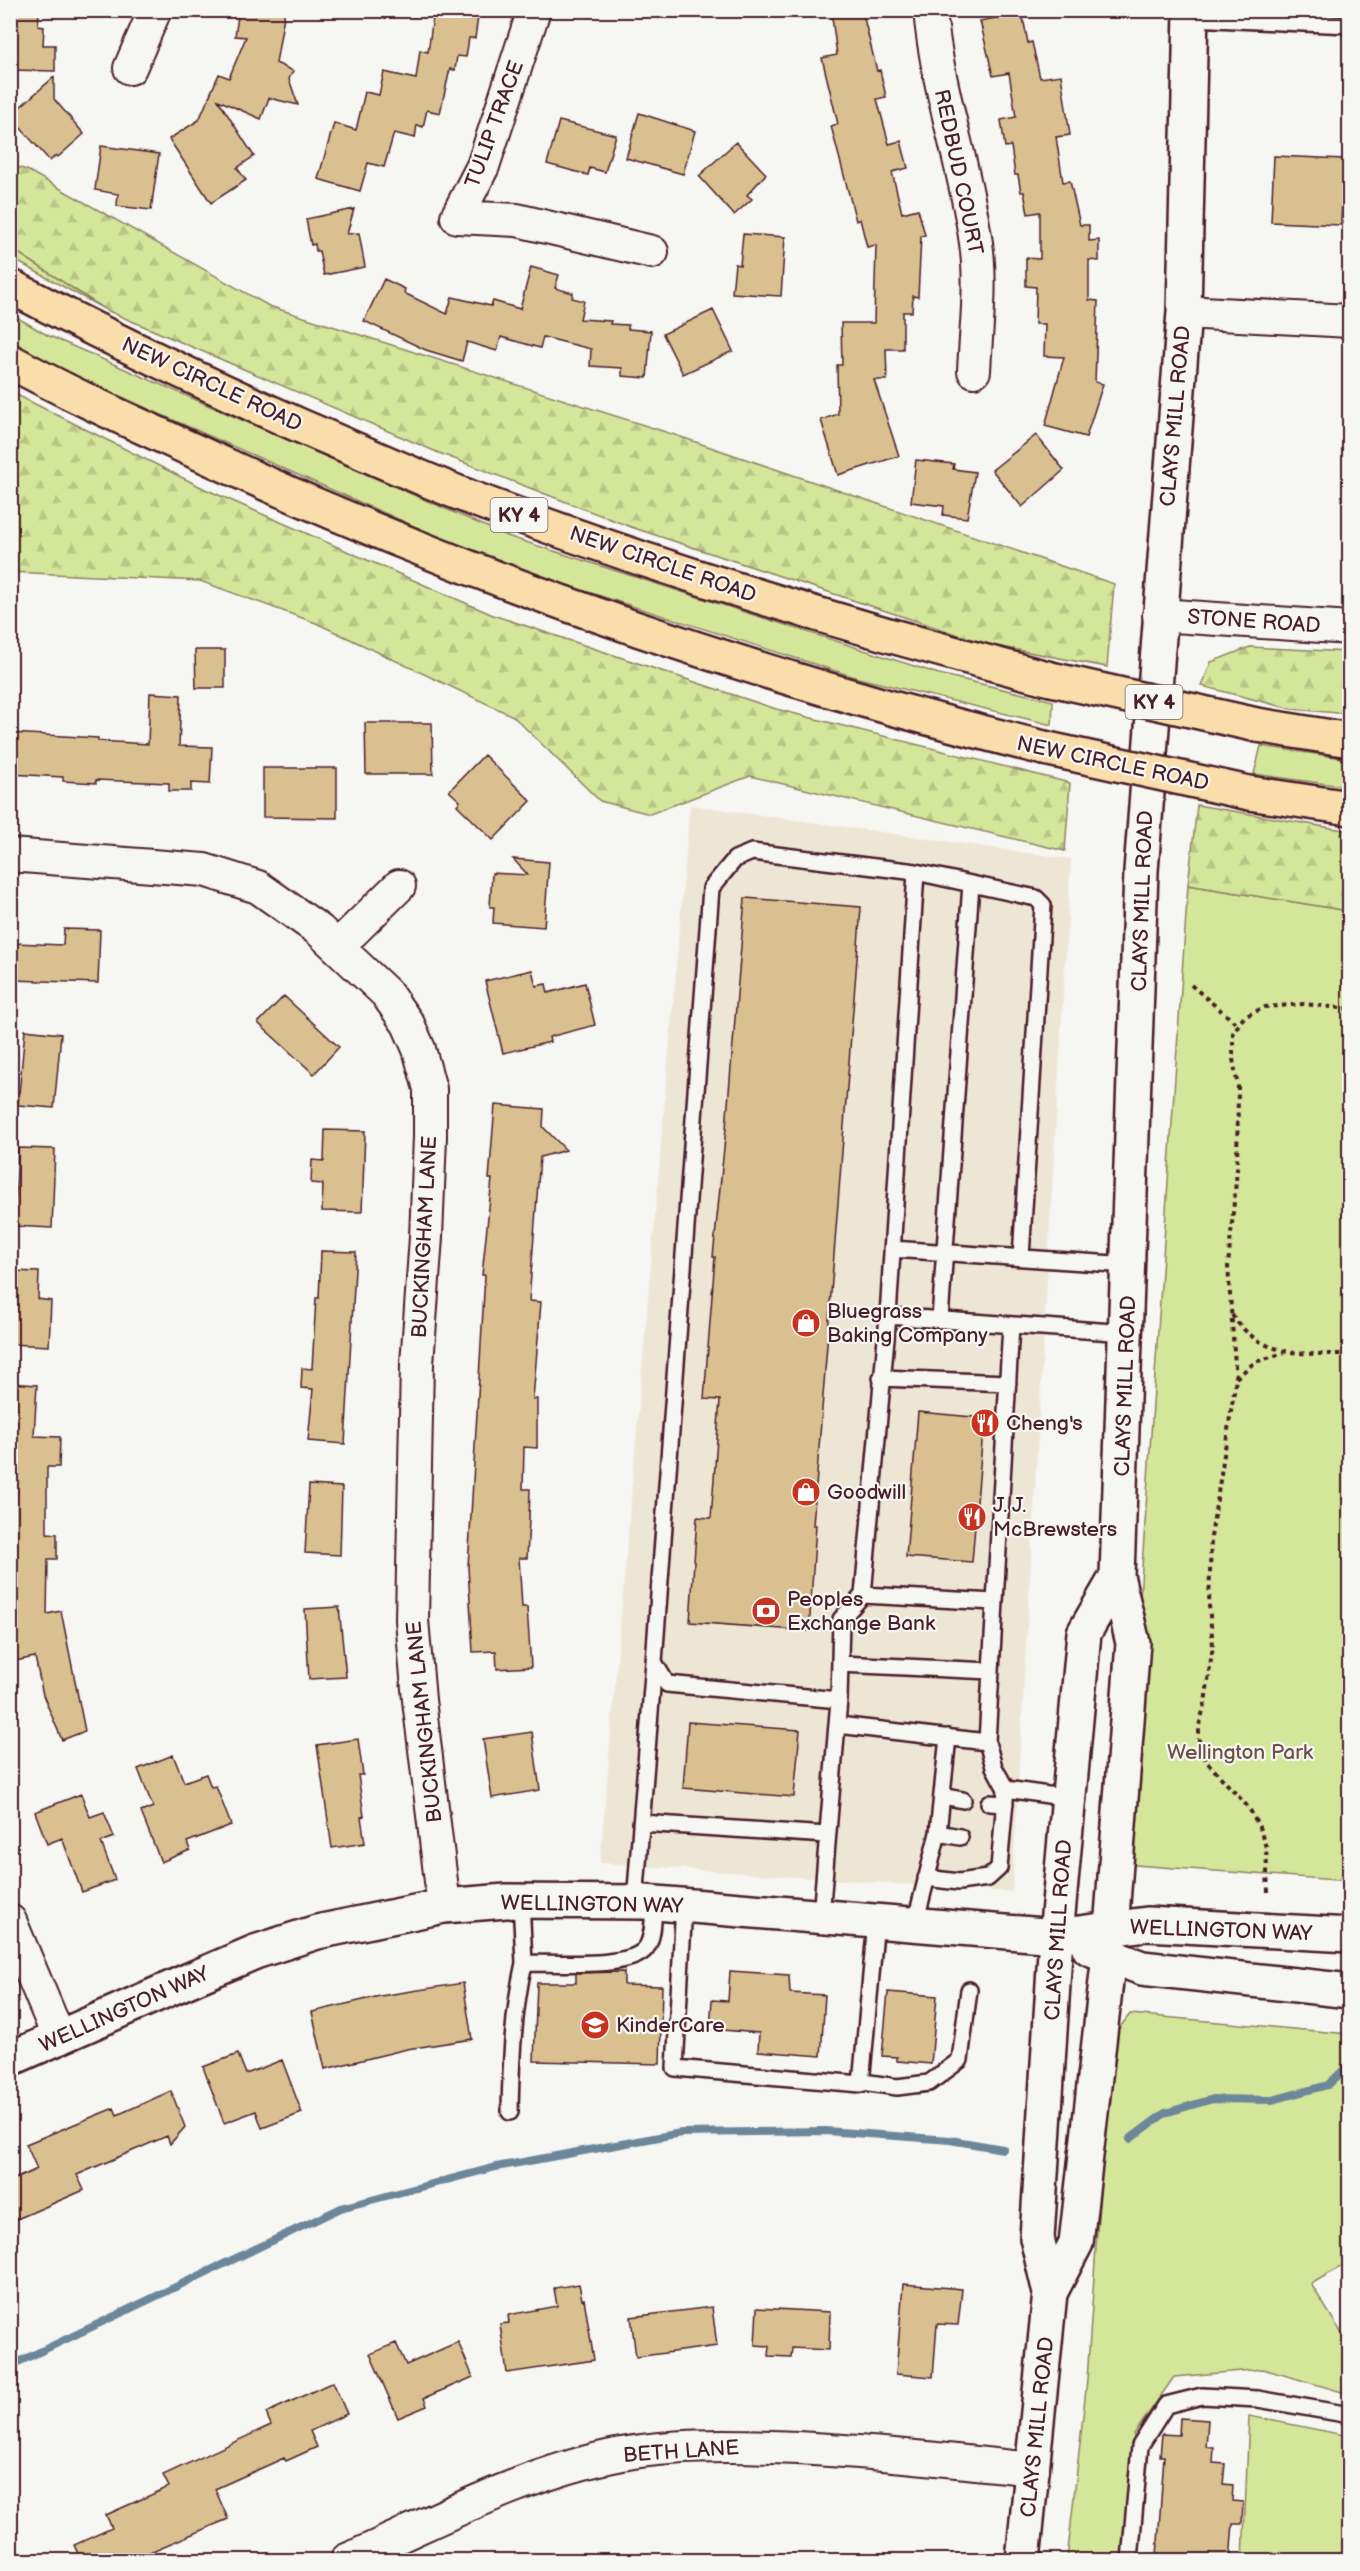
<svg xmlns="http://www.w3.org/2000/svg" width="1360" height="2571" viewBox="0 0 1360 2571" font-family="'Balsamiq Sans',sans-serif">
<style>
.built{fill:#eee6d5}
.green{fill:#d4e69a;stroke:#8f8262;stroke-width:1.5}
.forest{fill:url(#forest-firs);stroke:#8f8262;stroke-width:1.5}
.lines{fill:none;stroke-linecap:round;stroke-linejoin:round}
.stream{stroke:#6d879a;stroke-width:8}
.building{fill:#dac090;stroke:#4a1f2b;stroke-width:1.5}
.lane-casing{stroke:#4a1f2b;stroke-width:20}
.street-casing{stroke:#4a1f2b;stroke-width:36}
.secondary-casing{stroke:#4a1f2b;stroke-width:38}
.highway-casing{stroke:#4a1f2b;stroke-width:38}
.path{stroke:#4a1f2b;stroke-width:4;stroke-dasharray:4.5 4.5;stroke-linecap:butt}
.lane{stroke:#f6f6f2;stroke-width:15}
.street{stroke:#f6f6f2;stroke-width:32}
.secondary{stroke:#f6f6f2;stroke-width:33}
.highway{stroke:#f9deab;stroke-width:33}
.highway-bridge-casing{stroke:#4a1f2b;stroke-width:38;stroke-linecap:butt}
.highway-bridge{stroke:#f9deab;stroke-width:33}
.labels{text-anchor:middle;stroke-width:4.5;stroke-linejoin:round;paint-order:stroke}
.shield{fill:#f6f6f2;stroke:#7e6067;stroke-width:1.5}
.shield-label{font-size:20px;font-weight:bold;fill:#4a1f2b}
.street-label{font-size:21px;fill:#4a1f2b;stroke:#f6f6f2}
.poi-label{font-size:21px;fill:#4a1f2b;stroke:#f6f6f2;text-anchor:start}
.park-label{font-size:21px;fill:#6c5147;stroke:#f6f6f2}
</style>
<defs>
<pattern id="forest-firs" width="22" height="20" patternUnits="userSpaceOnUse" patternTransform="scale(1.5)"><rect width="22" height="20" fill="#d4e69a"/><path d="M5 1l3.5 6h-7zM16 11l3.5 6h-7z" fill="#b8c585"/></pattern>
</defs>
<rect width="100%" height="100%" fill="#f6f6f2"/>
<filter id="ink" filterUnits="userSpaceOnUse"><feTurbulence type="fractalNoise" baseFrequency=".0167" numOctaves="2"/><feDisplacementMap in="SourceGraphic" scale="12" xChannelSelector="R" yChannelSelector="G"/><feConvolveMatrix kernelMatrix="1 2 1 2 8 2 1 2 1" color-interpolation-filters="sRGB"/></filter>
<g filter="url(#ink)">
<path class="built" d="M 690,805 L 1071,859 L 1012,1892 L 600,1863 Z"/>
<path class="green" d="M 11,248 L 106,310 L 11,258 Z
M 11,314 L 47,335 L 510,537 L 939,674 L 1053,701 L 1052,725 L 858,678 L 500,564 L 33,358 L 11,345 Z
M 1261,746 L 1349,759 L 1349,787 L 1254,774 Z
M 1188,885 L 1349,911 L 1349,1881 L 1122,1864 Z
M 1130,2014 L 1349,2034 L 1349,2262 L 1311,2284 L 1349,2345 L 1349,2394 L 1263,2369 L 1174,2377 L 1134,2434 L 1121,2560 L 1067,2560 L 1087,2380 L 1110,2040 Z
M 1249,2416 L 1349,2436 L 1349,2560 L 1243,2560 Z"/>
<path class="forest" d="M 10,165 L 27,170 L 269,306 L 675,435 L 1114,584 L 1107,667 L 986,644 L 631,527 L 439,453 L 106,310 L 11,248 Z
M 11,392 L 205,489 L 493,615 L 776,709 L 1070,783 L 1065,851 L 750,776 L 650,814 L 600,801 L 513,716 L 316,623 L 200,581 L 11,572 Z
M 1250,647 L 1349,652 L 1349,714 L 1291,709 L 1202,686 L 1211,662 Z
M 1197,805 L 1349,831 L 1349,911 L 1188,885 Z"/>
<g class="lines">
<path class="stream" d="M 1130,2139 L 1165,2113 L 1213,2099 L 1272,2100 L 1328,2085 L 1350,2064
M 10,2366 L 341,2208 L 496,2167 L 681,2133 L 826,2131 L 950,2140 L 1003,2149"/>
</g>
<path class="building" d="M 239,10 L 285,10 L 276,63 L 293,71 L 289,79 L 298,105 L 269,98 L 261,119 L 218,100 L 254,156 L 237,168 L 246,180 L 211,203 L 169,139 L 199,120 L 219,74 L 229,78 L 246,37 L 235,36 Z
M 434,10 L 479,10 L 475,38 L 469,38 L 466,57 L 457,56 L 455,70 L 450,69 L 440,113 L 427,110 L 423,127 L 417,125 L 415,138 L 394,133 L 384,167 L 368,163 L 360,191 L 318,179 L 334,123 L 356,130 L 365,92 L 379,95 L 384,72 L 416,79 L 420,50 L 428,52 Z
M 831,10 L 862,10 L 877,71 L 880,70 L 886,97 L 877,99 L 889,144 L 901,141 L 908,168 L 892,172 L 902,213 L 918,209 L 925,235 L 921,236 L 918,297 L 913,296 L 912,312 L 903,312 L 903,349 L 886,349 L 887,380 L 874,380 L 899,456 L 838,475 L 821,420 L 838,414 L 837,365 L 842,365 L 841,323 L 874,323 L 876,245 L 867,247 L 860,219 L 856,221 L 831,126 L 838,124 L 822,58 L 837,55 Z
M 10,12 L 39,13 L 38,26 L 44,27 L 43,45 L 55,45 L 55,71 L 10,70 Z
M 1022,13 L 1028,43 L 1032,42 L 1040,78 L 1061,75 L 1070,135 L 1056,137 L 1063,182 L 1070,181 L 1080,225 L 1089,225 L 1089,241 L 1099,240 L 1099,261 L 1089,260 L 1089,300 L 1098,301 L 1095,382 L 1103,384 L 1086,437 L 1045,426 L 1064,357 L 1044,356 L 1045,324 L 1035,324 L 1036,287 L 1026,286 L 1026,258 L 1040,259 L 1040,212 L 1028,214 L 1024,192 L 1021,192 L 1018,175 L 1015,175 L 1011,146 L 1005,147 L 1001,120 L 1016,117 L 1009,73 L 993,76 L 980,21 Z
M 54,77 L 54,99 L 84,134 L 58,157 L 56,155 L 50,161 L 10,116 Z
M 639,113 L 695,131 L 683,174 L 626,158 Z
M 559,121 L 616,135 L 605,172 L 590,168 L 588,175 L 547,164 Z
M 736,142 L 766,174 L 747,195 L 752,199 L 734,215 L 699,176 Z
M 101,146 L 159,154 L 151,210 L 117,206 L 118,194 L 95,190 Z
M 1274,156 L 1344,159 L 1341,225 L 1271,222 Z
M 354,209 L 347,234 L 359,233 L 365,267 L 324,275 L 319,251 L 316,251 L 315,244 L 311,245 L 306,219 Z
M 743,234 L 785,237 L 781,296 L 732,293 L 735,264 L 740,265 Z
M 531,267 L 559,275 L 555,288 L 573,293 L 572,298 L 584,301 L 580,319 L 611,321 L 610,324 L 628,325 L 628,329 L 651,331 L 647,378 L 622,376 L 622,368 L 590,366 L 591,349 L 543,337 L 540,348 L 501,337 L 497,351 L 467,342 L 462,361 L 426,350 L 364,321 L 384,279 L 405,289 L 404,293 L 447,314 L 452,297 L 491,306 L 493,301 L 520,309 Z
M 713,310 L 733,351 L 683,374 L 663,334 Z
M 1036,435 L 1064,470 L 1022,507 L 992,470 Z
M 916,460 L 954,464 L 953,469 L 975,472 L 967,518 L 943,515 L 944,506 L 911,502 Z
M 195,650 L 225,650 L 225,688 L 196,688 Z
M 150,693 L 181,695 L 179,746 L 212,747 L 210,784 L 191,783 L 191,791 L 169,791 L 169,783 L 96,780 L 96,783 L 63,781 L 63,777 L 10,774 L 10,733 L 98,738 L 98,741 L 148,744 Z
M 365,723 L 432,723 L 433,774 L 366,774 Z
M 484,755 L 531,801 L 493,840 L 457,805 L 460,801 L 449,791 Z
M 263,768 L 337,768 L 337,818 L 263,817 Z
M 513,859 L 549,862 L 544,927 L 493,923 L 494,907 L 490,907 L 492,873 L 528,875 Z
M 745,898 L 861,907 L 813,1525 L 816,1525 L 809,1631 L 690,1622 L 697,1517 L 711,1518 L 720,1400 L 704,1399 L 715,1257 L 713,1257 L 726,1128 Z
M 64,929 L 100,930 L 98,983 L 13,980 L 14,943 L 63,945 Z
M 532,970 L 536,986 L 546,984 L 548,993 L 585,983 L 595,1025 L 549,1037 L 550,1042 L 503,1053 L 485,981 Z
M 284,996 L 339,1047 L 314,1074 L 258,1023 Z
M 25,1030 L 61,1034 L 54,1108 L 18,1105 Z
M 495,1105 L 544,1109 L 543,1127 L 566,1150 L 540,1157 L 529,1301 L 541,1302 L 533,1399 L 537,1399 L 537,1448 L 524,1447 L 523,1489 L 530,1489 L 529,1519 L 527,1558 L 519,1558 L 522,1607 L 527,1607 L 531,1667 L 497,1669 L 496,1651 L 473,1652 L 468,1567 L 485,1275 L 482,1275 L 492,1179 L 489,1179 Z
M 325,1130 L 365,1131 L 362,1212 L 322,1211 L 323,1184 L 311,1183 L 312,1160 L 324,1161 Z
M 18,1148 L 55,1149 L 52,1228 L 14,1226 Z
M 321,1251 L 356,1252 L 345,1444 L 308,1441 L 313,1389 L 301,1388 L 302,1368 L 312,1369 L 316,1298 L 319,1298 Z
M 10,1271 L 39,1272 L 38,1299 L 51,1301 L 49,1346 L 10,1344 Z
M 10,1383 L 37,1385 L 34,1436 L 60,1437 L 59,1467 L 47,1467 L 47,1533 L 57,1534 L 57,1559 L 48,1559 L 47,1614 L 61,1611 L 85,1731 L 62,1740 L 43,1695 L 35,1657 L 10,1662 Z
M 918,1412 L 984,1418 L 972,1562 L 906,1557 Z
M 309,1485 L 342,1487 L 340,1555 L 305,1553 Z
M 339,1607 L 346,1677 L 309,1679 L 305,1609 Z
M 688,1722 L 800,1730 L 794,1797 L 683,1788 Z
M 532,1732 L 540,1790 L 492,1798 L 483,1739 Z
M 358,1739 L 363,1775 L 358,1775 L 364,1816 L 361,1817 L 365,1843 L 332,1848 L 317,1745 Z
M 173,1755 L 184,1782 L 206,1774 L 211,1787 L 216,1786 L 231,1825 L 187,1842 L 190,1850 L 161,1862 L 141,1812 L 153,1807 L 138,1769 Z
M 81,1794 L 90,1817 L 104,1812 L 114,1837 L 101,1842 L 115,1880 L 82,1892 L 62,1838 L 47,1844 L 35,1812 Z
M 730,1971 L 789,1975 L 790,1993 L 825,1995 L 821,2056 L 758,2051 L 759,2033 L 710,2029 L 712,2000 L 728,2001 Z
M 624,1972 L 624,1985 L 662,1986 L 660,2064 L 534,2061 L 537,1983 L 576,1983 L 576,1973 Z
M 463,1983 L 472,2039 L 407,2049 L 325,2069 L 312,2012 L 380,1996 Z
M 888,1992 L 937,1996 L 931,2064 L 897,2061 L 897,2057 L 882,2056 Z
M 238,2054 L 246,2074 L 282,2060 L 302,2113 L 262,2128 L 256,2111 L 224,2123 L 203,2067 Z
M 171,2091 L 185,2127 L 170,2144 L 167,2136 L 77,2175 L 84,2190 L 10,2222 L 10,2181 L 37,2169 L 26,2144 L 114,2108 L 117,2115 Z
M 579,2284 L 582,2300 L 584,2299 L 594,2360 L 507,2373 L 500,2324 L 509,2323 L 508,2315 L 557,2306 L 554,2288 Z
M 903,2284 L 962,2289 L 958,2325 L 937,2324 L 933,2377 L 896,2374 Z
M 712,2307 L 717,2346 L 636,2357 L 631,2317 Z
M 757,2308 L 830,2312 L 829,2350 L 792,2348 L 791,2357 L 768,2356 L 769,2346 L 755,2345 Z
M 458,2342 L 473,2377 L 424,2398 L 427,2406 L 398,2418 L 370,2354 L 396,2343 L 406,2365 Z
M 333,2382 L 347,2414 L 310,2431 L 317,2447 L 286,2461 L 284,2458 L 215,2489 L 228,2519 L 131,2560 L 81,2560 L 74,2545 L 112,2528 L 106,2515 L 169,2487 L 163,2475 L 271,2425 L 266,2413 Z
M 1180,2418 L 1208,2420 L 1206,2447 L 1214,2447 L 1213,2463 L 1225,2464 L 1223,2484 L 1233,2485 L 1232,2501 L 1243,2502 L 1242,2523 L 1233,2523 L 1230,2560 L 1179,2560 L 1179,2558 L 1157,2556 L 1164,2456 L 1160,2456 L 1162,2434 L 1179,2435 Z"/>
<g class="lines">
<g class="lane-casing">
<path id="lane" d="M 1191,18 L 1350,25
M 752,852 L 916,872 L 888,1316 L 863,1595 L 841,1619 L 839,1700 L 667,1684 L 654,1662 L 711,888 L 735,859 Z
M 916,872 L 1036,898 L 1043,905 L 1021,1257
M 892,1249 L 1129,1265
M 888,1316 L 1127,1333
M 940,1319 L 971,884
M 881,1378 L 1008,1383
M 863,1595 L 995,1602
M 840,1664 L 991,1671 L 1011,1325
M 838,1725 L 987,1742 L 991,1671
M 987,1742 L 994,1767 L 1006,1789 L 1069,1798
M 942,1796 L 963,1800
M 989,1803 L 1005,1804
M 641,1823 L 827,1835
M 938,1833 L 960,1837
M 926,1878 L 959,1882 L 988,1878 L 999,1868 L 1006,1789
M 521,1900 L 524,1963 C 550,1962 630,1970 646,1948 C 654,1937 653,1917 654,1903
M 635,1902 L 654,1662
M 684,1905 L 675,2068 L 861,2084 L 876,1921
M 821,1916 L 839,1700
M 915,1924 L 938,1833 L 948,1737
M 861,2084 L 863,2082 L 897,2087 L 929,2083 L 960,2060 L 969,1990
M 510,2112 C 511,2062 513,2012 524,1963
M 1130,2560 L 1140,2446 L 1166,2405 L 1202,2396 L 1258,2399 L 1350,2415"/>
</g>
<g class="street-casing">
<path id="street" d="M 534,10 L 483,166 L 457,217 L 517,220 L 652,252
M 930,10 C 937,90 965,164 976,243 C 982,285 976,328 974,371
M 130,68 L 155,10
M 1184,312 L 1350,321
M 1159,615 L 1350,628
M 10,855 L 204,870 L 258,887 L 319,930 L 386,993 L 408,1024 L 419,1049 L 430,1089 L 430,1137 L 426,1237 L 417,1364 L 412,1620 L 419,1700 L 444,1906
M 337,947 L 399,886
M 10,1921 L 59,2038
M 347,2560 C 435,2521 527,2472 622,2454 C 671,2445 721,2445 771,2447 C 859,2450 946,2460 1033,2469"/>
</g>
<g class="secondary-casing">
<path id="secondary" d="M 1089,1948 L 1142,1968 L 1350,1991
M 10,2059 L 187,1981 L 255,1952 L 317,1932 L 444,1906 L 506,1901 L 644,1902 L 1056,1936 L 1147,1924 L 1350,1935
M 1050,2293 L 1076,2243 L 1109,1955 L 1133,1643 L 1117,1576 L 1141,871 L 1184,312 L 1191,10
M 1023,2560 L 1050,2293 L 1037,2238 L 1056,1936 L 1084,1633 L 1117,1576"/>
</g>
<g class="highway-casing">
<path id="highway" d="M 10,286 C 106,337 204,383 303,427 C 360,451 416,477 474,499 C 663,570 856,629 1051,679
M 10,361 C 78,399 150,430 221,463 C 487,585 759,678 1044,748
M 1257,725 L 1350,740
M 1249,793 L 1350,808"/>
</g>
<path class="path" d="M 1191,985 L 1238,1025
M 1232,1315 C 1261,1358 1303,1354 1350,1354
M 1236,1378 L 1255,1362 L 1284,1353
M 1268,1892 L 1266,1847 L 1259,1827 L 1249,1808 L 1206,1761 L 1199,1743 L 1199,1726 L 1205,1703 L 1213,1645 L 1209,1606 L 1211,1537 L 1236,1379 L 1228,1266 L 1237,1170 L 1238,1087 L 1233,1059 L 1233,1033 L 1244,1017 L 1265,1007 L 1304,1004 L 1350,1009"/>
<use href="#lane" class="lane"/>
<use href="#street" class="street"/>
<use href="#secondary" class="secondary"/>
<use href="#highway" class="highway"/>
<g class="highway-bridge-casing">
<path id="highway-bridge" d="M 1051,679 L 1257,725
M 1044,748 L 1249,793"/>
</g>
<use href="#highway-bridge" class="highway-bridge"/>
</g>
</g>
<defs>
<g id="shop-disc" transform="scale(1.5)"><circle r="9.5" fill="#c8321e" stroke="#f6f6f2"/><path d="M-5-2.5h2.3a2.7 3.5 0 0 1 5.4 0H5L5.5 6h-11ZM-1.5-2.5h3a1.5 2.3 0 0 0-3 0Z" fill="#fff"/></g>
<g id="restaurant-disc" transform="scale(1.5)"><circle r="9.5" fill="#c8321e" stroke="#f6f6f2"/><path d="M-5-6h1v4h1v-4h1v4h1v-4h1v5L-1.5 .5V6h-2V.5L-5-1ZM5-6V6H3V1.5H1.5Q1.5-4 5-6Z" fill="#fff"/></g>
<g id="bank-disc" transform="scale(1.5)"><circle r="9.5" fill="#c8321e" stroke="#f6f6f2"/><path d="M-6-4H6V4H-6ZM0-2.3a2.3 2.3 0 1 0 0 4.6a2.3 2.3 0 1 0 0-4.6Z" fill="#fff"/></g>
<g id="school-disc" transform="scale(1.5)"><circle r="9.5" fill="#c8321e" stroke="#f6f6f2"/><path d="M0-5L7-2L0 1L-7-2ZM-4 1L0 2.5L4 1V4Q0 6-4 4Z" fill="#fff"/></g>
</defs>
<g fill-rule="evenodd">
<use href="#shop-disc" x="806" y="1323"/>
<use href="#restaurant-disc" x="985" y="1423"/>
<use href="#shop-disc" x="806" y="1492"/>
<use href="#restaurant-disc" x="972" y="1517"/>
<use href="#bank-disc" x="766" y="1611"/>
<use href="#school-disc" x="595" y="2025"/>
</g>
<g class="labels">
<g class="shield">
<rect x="490.5" y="498" width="57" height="34" rx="4.5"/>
<rect x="1125.5" y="685" width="57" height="34" rx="4.5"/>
</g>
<g class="shield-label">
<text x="519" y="522">KY 4</text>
<text x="1154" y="709">KY 4</text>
</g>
<g class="street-label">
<text transform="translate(494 124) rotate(-70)" y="7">TULIP TRACE</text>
<text transform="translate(959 172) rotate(78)" y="7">REDBUD COURT</text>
<text transform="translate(212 384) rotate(25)" y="7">NEW CIRCLE ROAD</text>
<text transform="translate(1175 416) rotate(-85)" y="7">CLAYS MILL ROAD</text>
<text transform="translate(663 564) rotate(19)" y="7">NEW CIRCLE ROAD</text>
<text transform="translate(1254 621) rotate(4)" y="7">STONE ROAD</text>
<text transform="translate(1113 763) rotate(12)" y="7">NEW CIRCLE ROAD</text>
<text transform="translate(1142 901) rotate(-88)" y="7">CLAYS MILL ROAD</text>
<text transform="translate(424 1237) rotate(-87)" y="7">BUCKINGHAM LANE</text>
<text transform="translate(1125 1386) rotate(-88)" y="7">CLAYS MILL ROAD</text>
<text transform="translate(424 1722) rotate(-96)" y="7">BUCKINGHAM LANE</text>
<text transform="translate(592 1904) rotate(1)" y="7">WELLINGTON WAY</text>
<text transform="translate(1058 1930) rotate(-86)" y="7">CLAYS MILL ROAD</text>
<text transform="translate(1221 1930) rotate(2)" y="7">WELLINGTON WAY</text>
<text transform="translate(124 2009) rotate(-24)" y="7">WELLINGTON WAY</text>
<text transform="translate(1037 2427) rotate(-84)" y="7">CLAYS MILL ROAD</text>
<text transform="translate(681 2451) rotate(-4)" y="7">BETH LANE</text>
</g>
<g class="poi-label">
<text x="827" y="1318">Bluegrass<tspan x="827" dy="24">Baking Company</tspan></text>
<text x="1006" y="1430">Cheng's</text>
<text x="827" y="1499">Goodwill</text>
<text x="993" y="1512">J. J.<tspan x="993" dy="24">McBrewsters</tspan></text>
<text x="787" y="1606">Peoples<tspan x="787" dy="24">Exchange Bank</tspan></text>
<text x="616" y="2032">KinderCare</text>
</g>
<g class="park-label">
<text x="1240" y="1759">Wellington Park</text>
</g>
</g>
<rect width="1360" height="2571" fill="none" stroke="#f6f6f2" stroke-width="36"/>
<rect x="18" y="18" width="1324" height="2535" fill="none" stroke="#4a1f2b" stroke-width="2" filter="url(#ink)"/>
</svg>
